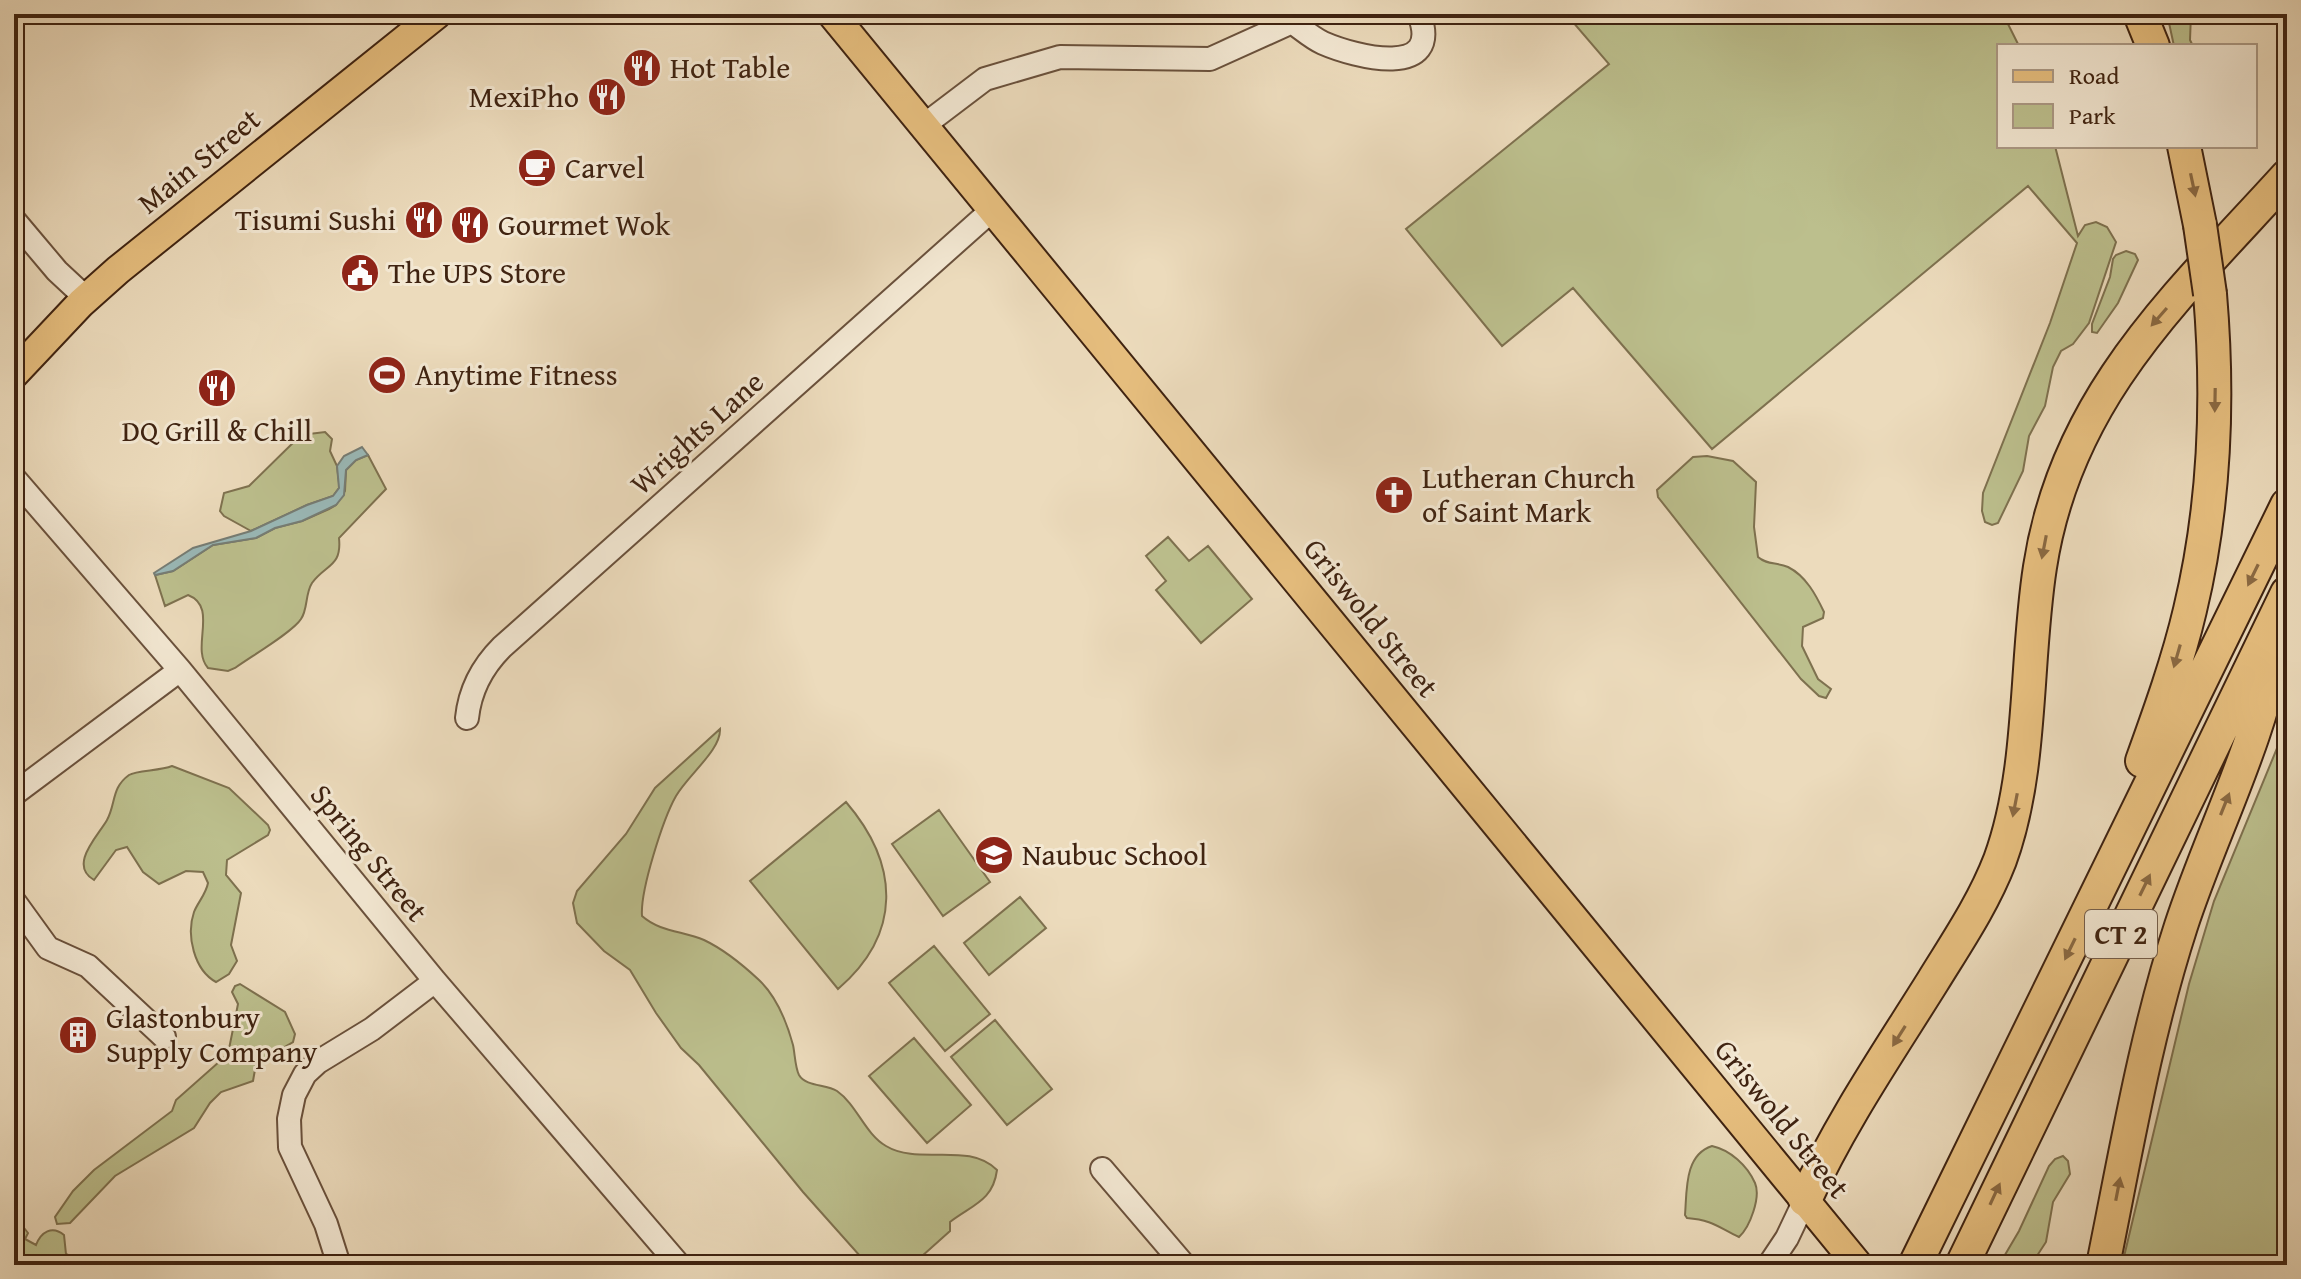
<svg xmlns="http://www.w3.org/2000/svg" width="2301" height="1279" viewBox="0 0 2301 1279" font-family="'Gentium Book Plus',serif">
<style>
.green{fill:#bcbf8d;stroke:#7e714f;stroke-width:2}
.water{fill:#9ab9b8;stroke:#767d75;stroke-width:2}
.lines{fill:none;stroke-linecap:round;stroke-linejoin:round}
.minor-casing{stroke:#6a513c;stroke-width:26}
.major-casing{stroke:#3f2311;stroke-width:32}
.highway-casing{stroke:#3f2311;stroke-width:36}
.minor{stroke:#f3e8d3;stroke-width:22}
.major{stroke:#e6be7e;stroke-width:28}
.highway{stroke:#e6be7e;stroke-width:32}
.highway-bridge-casing{stroke:#3f2311;stroke-width:36;stroke-linecap:butt}
.highway-bridge{stroke:#e6be7e;stroke-width:32}
.oneway{fill:#8a6942}
.labels{text-anchor:middle;stroke-width:6;stroke-linejoin:round;paint-order:stroke}
.shield{fill:#f3e8d3;stroke:#755e4b;stroke-width:2}
.shield-label{font-size:28px;font-weight:bold;fill:#3f2311}
.poi-label{font-size:30px;fill:#3f2311;stroke:#f3e8d3;text-anchor:start}
.street-label{font-size:30px;fill:#3f2311;stroke:#f3e8d3}
</style>
<rect width="100%" height="100%" fill="#ecdbbc"/>
<filter id="stains"><feTurbulence type="fractalNoise" baseFrequency=".0025" numOctaves="4"/><feColorMatrix values="0 0 0 0 .2 0 0 0 0 .09 0 0 0 0 .02 0 0 0 .5 -.17"/></filter>
<radialGradient id="worn" r=".72"><stop offset=".6" stop-color="#630" stop-opacity="0"/><stop offset="1" stop-color="#630" stop-opacity=".3"/></radialGradient>
<path class="green" d="M 1566,14 L 2003,14 L 2019,46 L 1999,46 L 1999,146 L 2055,146 L 2078,236 L 2085,225 L 2096,222 L 2107,227 L 2116,242 L 2089,323 L 2073,344 L 2061,351 L 2053,367 L 2045,406 L 2029,436 L 2023,471 L 1998,523 L 1992,525 L 1985,522 L 1982,511 L 1983,493 L 2050,323 L 2077,243 L 2028,186 L 1712,449 L 1573,288 L 1502,346 L 1406,229 L 1609,64 Z
M 2170,14 L 2191,14 L 2190,40 L 2193,46 L 2174,46 L 2169,23 Z
M 2126,251 L 2135,254 L 2138,260 L 2118,303 L 2097,333 L 2092,332 L 2092,324 L 2110,277 L 2113,259 L 2116,255 Z
M 325,432 L 332,439 L 330,451 L 337,466 L 339,483 L 339,488 L 333,496 L 307,505 L 251,531 L 224,516 L 220,511 L 224,493 L 249,486 L 301,435 Z
M 368,455 L 386,489 L 339,538 C 342,567 326,564 312,583 C 305,594 308,609 301,619 C 293,632 250,657 235,668 L 228,671 L 208,668 C 190,648 219,607 188,595 L 165,606 L 155,575 L 173,571 L 213,545 L 256,538 L 275,528 L 302,521 L 329,509 L 336,505 L 345,491 L 346,470 L 356,460 Z
M 1707,456 L 1733,461 L 1756,482 L 1754,527 L 1758,557 C 1767,565 1776,562 1788,567 C 1806,576 1816,595 1824,612 L 1823,618 L 1803,627 L 1802,646 L 1818,679 L 1831,689 L 1826,698 L 1819,696 L 1801,679 L 1658,497 L 1657,490 L 1693,457 Z
M 1168,537 L 1189,561 L 1208,546 L 1252,599 L 1201,643 L 1156,590 L 1166,581 L 1146,556 Z
M 2287,724 L 2287,1265 L 2122,1265 L 2189,984 L 2214,901 Z
M 720,729 C 721,750 688,775 676,796 C 663,819 640,891 642,916 C 660,932 683,931 704,940 C 723,949 744,966 759,980 C 776,996 787,1023 793,1045 C 795,1054 795,1067 799,1075 C 806,1087 826,1084 837,1091 C 857,1105 865,1134 886,1146 C 919,1166 968,1141 997,1170 C 993,1201 972,1205 950,1222 L 950,1231 L 912,1265 L 868,1265 L 803,1192 L 699,1065 L 681,1048 L 656,1013 L 630,970 L 604,951 L 577,923 L 573,903 L 577,891 L 626,834 L 655,788 Z
M 172,766 L 229,788 L 268,825 L 270,830 L 268,835 L 227,860 L 226,875 L 241,893 L 231,945 L 237,961 L 229,974 L 216,982 C 194,970 186,935 194,912 C 198,902 206,894 208,883 L 203,872 L 186,871 L 159,884 L 143,872 L 127,847 L 116,850 L 94,880 C 68,865 98,836 107,820 C 116,804 111,788 129,775 C 137,770 160,771 172,766 Z
M 846,802 C 900,865 902,934 838,989 L 750,881 Z
M 939,810 L 990,882 L 943,916 L 892,844 Z
M 1020,897 L 1046,928 L 989,975 L 964,943 Z
M 934,946 L 990,1014 L 945,1051 L 889,983 Z
M 240,984 L 285,1012 L 295,1034 L 293,1042 L 256,1064 L 253,1081 L 221,1092 L 210,1103 L 194,1128 L 115,1176 L 70,1223 L 57,1224 L 55,1217 L 73,1191 L 94,1170 L 172,1111 L 176,1100 L 228,1054 L 238,1004 L 232,992 L 235,986 Z
M 995,1020 L 1052,1089 L 1007,1125 L 951,1057 Z
M 914,1038 L 971,1105 L 927,1143 L 869,1076 Z
M 1712,1146 C 1730,1150 1747,1165 1755,1183 C 1761,1197 1750,1227 1739,1237 C 1718,1227 1712,1220 1687,1218 L 1685,1215 C 1687,1191 1684,1155 1712,1146 Z
M 2063,1156 L 2068,1161 L 2070,1174 L 2053,1202 L 2046,1242 L 2031,1265 L 1999,1265 L 2019,1231 L 2049,1166 L 2055,1159 Z
M 14,1215 L 28,1233 L 25,1239 L 36,1245 C 41,1232 52,1225 64,1235 L 66,1254 L 88,1265 L 14,1265 Z"/>
<path class="water" d="M 362,447 L 368,455 L 356,460 L 346,470 L 344,495 L 336,505 L 302,521 L 275,528 L 256,538 L 213,545 L 173,571 L 155,575 L 154,573 L 193,548 L 251,531 L 307,505 L 333,496 L 339,488 L 337,466 L 344,456 Z"/>
<g class="lines">
<g class="minor-casing">
<path id="minor" d="M 1292,22 C 1302,29 1312,38 1323,43 C 1355,57 1444,80 1419,14
M 923,126 L 985,79 L 1060,57 L 1210,59 L 1292,22 L 1303,14
M 14,220 L 57,271 L 86,298
M 14,478 L 180,670 L 435,981 L 679,1265
M 467,718 C 470,689 482,667 502,647 L 992,210
M 14,794 L 180,670
M 14,901 L 48,948 L 88,966 L 164,1037
M 1102,1169 L 1184,1265
M 339,1265 L 326,1224 L 290,1147 L 289,1119 L 294,1095 L 305,1074 L 318,1062 L 372,1029 L 435,981
M 1769,1265 L 1787,1238 L 1805,1200"/>
</g>
<g class="major-casing">
<path id="major" d="M 832,14 L 1858,1265
M 14,374 L 81,303 L 118,270 L 437,14"/>
</g>
<g class="highway-casing">
<path id="highway" d="M 2140,14 L 2153,46
M 2184,146 L 2200,225
M 2142,761 C 2160,711 2178,661 2190,610 C 2215,506 2219,400 2210,294
M 1805,1200 C 1840,1123 1888,1053 1933,981 C 1957,942 1983,904 2000,860 C 2033,770 2025,662 2040,567 C 2066,397 2177,297 2287,176
M 1915,1265 L 2287,505
M 1962,1265 L 2287,593
M 2103,1265 C 2126,1152 2145,1037 2181,926 C 2212,831 2262,738 2278,638"/>
</g>
<use href="#minor" class="minor"/>
<use href="#major" class="major"/>
<use href="#highway" class="highway"/>
<g class="highway-bridge-casing">
<path id="highway-bridge" d="M 2200,225 L 2210,294"/>
</g>
<use href="#highway-bridge" class="highway-bridge"/>
</g>
<defs><path id="oneway-solid" d="M-6-.8H1V-3.2L6.5 0L1 3.2V.8H-6Z" transform="scale(2)"/></defs>
<g class="oneway">
<use href="#oneway-solid" transform="translate(2193 185) rotate(78)"/>
<use href="#oneway-solid" transform="translate(2159 317) rotate(131)"/>
<use href="#oneway-solid" transform="translate(2215 400) rotate(91)"/>
<use href="#oneway-solid" transform="translate(2044 547) rotate(101)"/>
<use href="#oneway-solid" transform="translate(2253 575) rotate(116)"/>
<use href="#oneway-solid" transform="translate(2177 656) rotate(106)"/>
<use href="#oneway-solid" transform="translate(2225 804) rotate(-68)"/>
<use href="#oneway-solid" transform="translate(2015 805) rotate(101)"/>
<use href="#oneway-solid" transform="translate(2145 885) rotate(-64)"/>
<use href="#oneway-solid" transform="translate(2070 949) rotate(116)"/>
<use href="#oneway-solid" transform="translate(1899 1036) rotate(122)"/>
<use href="#oneway-solid" transform="translate(2118 1189) rotate(-79)"/>
<use href="#oneway-solid" transform="translate(1995 1194) rotate(-65)"/>
</g>
<defs>
<g id="restaurant-disc" transform="scale(2)"><circle r="9.5" fill="#8f2418" stroke="#f3e8d3"/><path d="M-5-6h1v4h1v-4h1v4h1v-4h1v5L-1.5 .5V6h-2V.5L-5-1ZM5-6V6H3V1.5H1.5Q1.5-4 5-6Z" fill="#fff"/></g>
<g id="cafe-disc" transform="scale(2)"><circle r="9.5" fill="#8f2418" stroke="#f3e8d3"/><path d="M-5.5-4.5H6V0H3Q3 3.5 0 3.5H-2.5Q-5.5 3.5-5.5 0ZM3-3.2v2h1.7v-2ZM-6 4.5H4V6H-6Z" fill="#fff"/></g>
<g id="civic-disc" transform="scale(2)"><circle r="9.5" fill="#8f2418" stroke="#f3e8d3"/><path d="M-.6-6.5H3V-4.5H.6V-3L4-1V1h2V6H-6V1h2V-1L-.6-3ZM-1.2 2.5V6h2.4V2.5Z" fill="#fff"/></g>
<g id="stadium-disc" transform="scale(2)"><circle r="9.5" fill="#8f2418" stroke="#f3e8d3"/><path d="M0-5a6.5 5 0 1 0 0 10a6.5 5 0 1 0 0-10ZM-3.5-1.8h7v3.6h-7Z" fill="#fff"/></g>
<g id="church-disc" transform="scale(2)"><circle r="9.5" fill="#8f2418" stroke="#f3e8d3"/><path d="M-1.2-6h2.4v3.5h3.3v2.4h-3.3V6h-2.4V-.1h-3.3v-2.4h3.3Z" fill="#fff"/></g>
<g id="school-disc" transform="scale(2)"><circle r="9.5" fill="#8f2418" stroke="#f3e8d3"/><path d="M0-5L7-2L0 1L-7-2ZM-4 1L0 2.5L4 1V4Q0 6-4 4Z" fill="#fff"/></g>
<g id="building-disc" transform="scale(2)"><circle r="9.5" fill="#8f2418" stroke="#f3e8d3"/><path d="M-4-6H4V6H1V3H-1V6H-4ZM-2.5-4.3h1.7v1.8h-1.7ZM.8-4.3h1.7v1.8H.8ZM-2.5-1h1.7V.8h-1.7ZM.8-1h1.7V.8H.8Z" fill="#fff"/></g>
</defs>
<g fill-rule="evenodd">
<use href="#restaurant-disc" x="642" y="68"/>
<use href="#restaurant-disc" x="607" y="97"/>
<use href="#cafe-disc" x="537" y="168"/>
<use href="#restaurant-disc" x="424" y="220"/>
<use href="#restaurant-disc" x="470" y="225"/>
<use href="#civic-disc" x="360" y="273"/>
<use href="#stadium-disc" x="387" y="375"/>
<use href="#restaurant-disc" x="217" y="388"/>
<use href="#church-disc" x="1394" y="495"/>
<use href="#school-disc" x="994" y="855"/>
<use href="#building-disc" x="78" y="1035"/>
</g>
<g class="labels">
<rect class="shield" x="2085" y="910" width="72" height="48" rx="6"/>
<g class="shield-label">
<text x="2121" y="944">CT 2</text>
</g>
<g class="poi-label">
<text x="670" y="78">Hot Table</text>
<text x="579" y="107" text-anchor="end">MexiPho</text>
<text x="565" y="178">Carvel</text>
<text x="396" y="230" text-anchor="end">Tisumi Sushi</text>
<text x="498" y="235">Gourmet Wok</text>
<text x="388" y="283">The UPS Store</text>
<text x="415" y="385">Anytime Fitness</text>
<text x="217" y="441" text-anchor="middle">DQ Grill &amp; Chill</text>
<text x="1422" y="488">Lutheran Church<tspan x="1422" dy="34">of Saint Mark</tspan></text>
<text x="1022" y="865">Naubuc School</text>
<text x="106" y="1028">Glastonbury<tspan x="106" dy="34">Supply Company</tspan></text>
</g>
<g class="street-label">
<text transform="translate(199 161) rotate(-39)" y="10">Main Street</text>
<text transform="translate(697 433) rotate(-42)" y="10">Wrights Lane</text>
<text transform="translate(1371 618) rotate(51)" y="10">Griswold Street</text>
<text transform="translate(369 853) rotate(51)" y="10">Spring Street</text>
<text transform="translate(1782 1119) rotate(51)" y="10">Griswold Street</text>
</g>
</g>
<rect width="2301" height="1279" fill="none" stroke="#ecdbbc" stroke-width="48"/>
<rect x="16" y="16" width="2269" height="1247" fill="none" stroke="#3f2311" stroke-width="4"/>
<rect x="24" y="24" width="2253" height="1231" fill="none" stroke="#3f2311" stroke-width="2"/>
<rect x="1997" y="44" width="260" height="104" fill="#f3e8d3" stroke="#ab9985" stroke-width="2"/>
<rect x="2013" y="70" width="40" height="12" fill="#e6be7e" stroke="#ab9985" stroke-width="2"/>
<text x="2069" y="84" font-size="24" fill="#3f2311">Road</text>
<rect x="2013" y="104" width="40" height="24" fill="#bcbf8d" stroke="#ab9985" stroke-width="2"/>
<text x="2069" y="124" font-size="24" fill="#3f2311">Park</text>
<rect width="100%" height="100%" filter="url(#stains)"/>
<rect width="100%" height="100%" fill="url(#worn)"/>
</svg>
